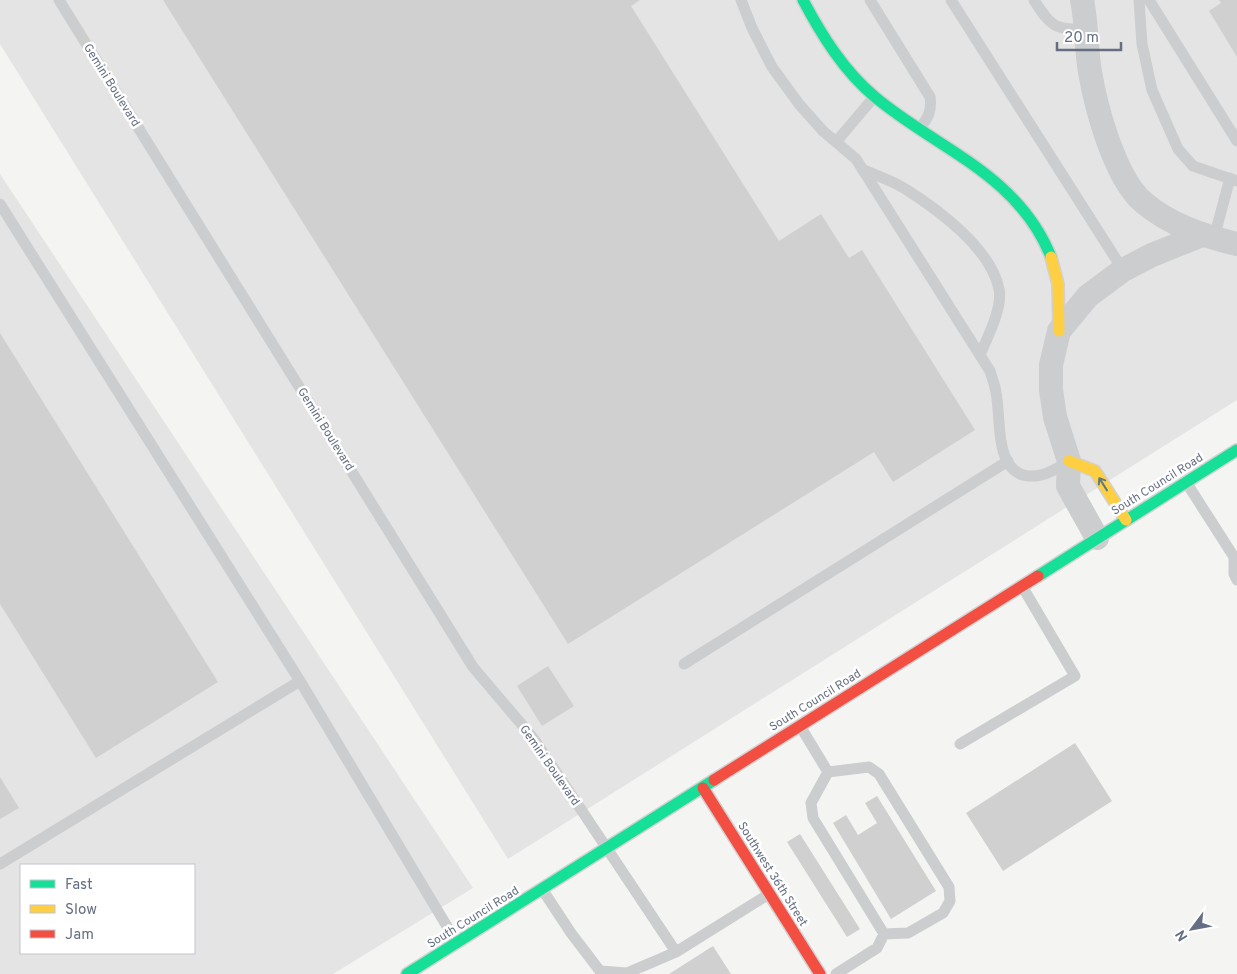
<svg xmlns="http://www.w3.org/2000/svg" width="1237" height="974" viewBox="0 0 1237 974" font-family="Overpass,sans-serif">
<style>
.built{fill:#e4e4e5;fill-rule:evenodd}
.building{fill:#d0d0d1}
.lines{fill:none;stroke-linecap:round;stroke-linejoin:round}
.fast-casing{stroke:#d1d1d2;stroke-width:14}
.slow-casing{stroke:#d1d1d2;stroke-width:14}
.jam-casing{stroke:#d1d1d2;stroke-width:14}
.lane{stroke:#cccdce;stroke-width:11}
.street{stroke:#cccdce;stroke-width:24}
.fast{stroke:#16e098;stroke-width:11}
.slow{stroke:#ffcf43;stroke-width:11}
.jam{stroke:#f24e42;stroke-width:11}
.oneway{stroke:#5d7984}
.labels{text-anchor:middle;stroke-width:5;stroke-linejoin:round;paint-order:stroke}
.street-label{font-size:12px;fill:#656e82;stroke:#fff}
</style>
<rect width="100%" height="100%" fill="#f4f4f3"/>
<path class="built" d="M 0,0 L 1237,0 L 1237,400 L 508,859 L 0,44 Z
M 0,174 L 473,888 L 333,974 L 0,974 ZM 21,865 L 194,865 L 194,953 L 21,953 Z"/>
<path class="building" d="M 163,0 L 640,0 L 631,6 L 779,241 L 821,214 L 849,258 L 862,250 L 975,430 L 893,482 L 874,452 L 568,644 Z
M 1219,0 L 1237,0 L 1237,57 L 1209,11 L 1221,3 Z
M 0,333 L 218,682 L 96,758 L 0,604 Z
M 548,666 L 574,706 L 542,726 L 517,686 Z
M 1075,743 L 1112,801 L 1003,871 L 966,813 Z
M 0,777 L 19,808 L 0,819 Z
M 877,796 L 936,891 L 891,919 L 833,823 L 846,815 L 858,835 L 877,823 L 865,803 Z
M 800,834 L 860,929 L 847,937 L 787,842 Z
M 713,946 L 731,974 L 669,974 Z"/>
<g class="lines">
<g class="fast-casing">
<path id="fast" d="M 803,0 C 822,36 844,71 875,97 C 937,149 1018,174 1051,257
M 1038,576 L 1237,450
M 407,974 L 714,780"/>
</g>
<g class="slow-casing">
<path id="slow" d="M 1051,257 L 1058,284 L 1059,331
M 1069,461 L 1095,471 L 1126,520"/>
</g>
<g class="jam-casing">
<path id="jam" d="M 714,780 L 1038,576
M 703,788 L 820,974"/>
</g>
<path class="lane" d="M 59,0 L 473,667 L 534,739 L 676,952 L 769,894
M 741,0 L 752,28 L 772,67 L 799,104 L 823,131 L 856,159 L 990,371 C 992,378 995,385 996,393 C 1002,420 992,485 1041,475 C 1051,473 1061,466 1069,461
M 870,0 L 930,97 C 932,111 928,118 920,128
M 951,0 L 1123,270
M 1034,0 C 1051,27 1054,29 1086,30
M 1139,0 L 1142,44 L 1152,90 L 1178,149 L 1193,166 L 1237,181
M 1149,0 L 1237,141
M 836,142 L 875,96
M 862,169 C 877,176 894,181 907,190 C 940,211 991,249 999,289 C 1003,308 987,338 980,355
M 0,204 L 300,681 L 457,943
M 1214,238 L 1230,178
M 1186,482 L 1234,557 L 1234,574 L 1237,580
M 684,664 L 1008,461
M 800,726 L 828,772
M 960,744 L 1075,676 L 1022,586
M 869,767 L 879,774 L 949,887 L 950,901 L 943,913 L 908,933 L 884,934 L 813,818 L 811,803 L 828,772 Z
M 0,864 L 300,681
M 542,889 L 571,933 L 600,971 L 627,973 L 676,952
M 836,974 L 877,948 L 884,934"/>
<path class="street" d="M 1082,0 C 1087,24 1086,49 1090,72 C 1096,108 1115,178 1143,202 C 1170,225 1203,236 1237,244
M 1097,538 L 1068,486 L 1069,461 L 1055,417 L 1051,390 L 1051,365 L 1059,331 L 1088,296 L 1123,270 L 1152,255 L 1202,235"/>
<use href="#fast" class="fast"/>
<use href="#slow" class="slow"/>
<use href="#jam" class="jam"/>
</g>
<defs><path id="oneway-shaft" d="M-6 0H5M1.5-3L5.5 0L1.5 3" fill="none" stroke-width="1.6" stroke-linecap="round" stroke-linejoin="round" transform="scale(1.25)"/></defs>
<use class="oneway" href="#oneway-shaft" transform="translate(1103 484) rotate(-122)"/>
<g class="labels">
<g class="street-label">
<text transform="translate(112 85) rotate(58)" y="4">Gemini Boulevard</text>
<text transform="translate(326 429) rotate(58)" y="4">Gemini Boulevard</text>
<text transform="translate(1157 484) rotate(-32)" y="4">South Council Road</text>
<text transform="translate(815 700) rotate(-32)" y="4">South Council Road</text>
<text transform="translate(550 765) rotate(55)" y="4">Gemini Boulevard</text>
<text transform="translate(773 874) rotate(58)" y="4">Southwest 36th Street</text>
<text transform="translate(473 917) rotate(-32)" y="4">South Council Road</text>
</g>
</g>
<rect x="20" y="864" width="175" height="90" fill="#ffffff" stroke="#c1c5cd"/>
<rect x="30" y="880" width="25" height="8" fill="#16e098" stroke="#c1c5cd"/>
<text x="65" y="889" font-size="15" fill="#656e82">Fast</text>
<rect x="30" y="905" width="25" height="8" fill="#ffcf43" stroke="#c1c5cd"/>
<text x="65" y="914" font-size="15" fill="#656e82">Slow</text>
<rect x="30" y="930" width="25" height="8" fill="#f24e42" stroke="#c1c5cd"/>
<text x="65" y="939" font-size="15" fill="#656e82">Jam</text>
<g transform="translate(1192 929) rotate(238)" stroke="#ffffff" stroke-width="4" paint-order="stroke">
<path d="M0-4L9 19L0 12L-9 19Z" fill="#656e82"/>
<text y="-8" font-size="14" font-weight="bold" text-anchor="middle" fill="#656e82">N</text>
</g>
<path d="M1057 42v8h64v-8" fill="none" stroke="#656e82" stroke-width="2.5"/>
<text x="1064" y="42" font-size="15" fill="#656e82" stroke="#ffffff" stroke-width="4" paint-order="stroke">20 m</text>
</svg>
